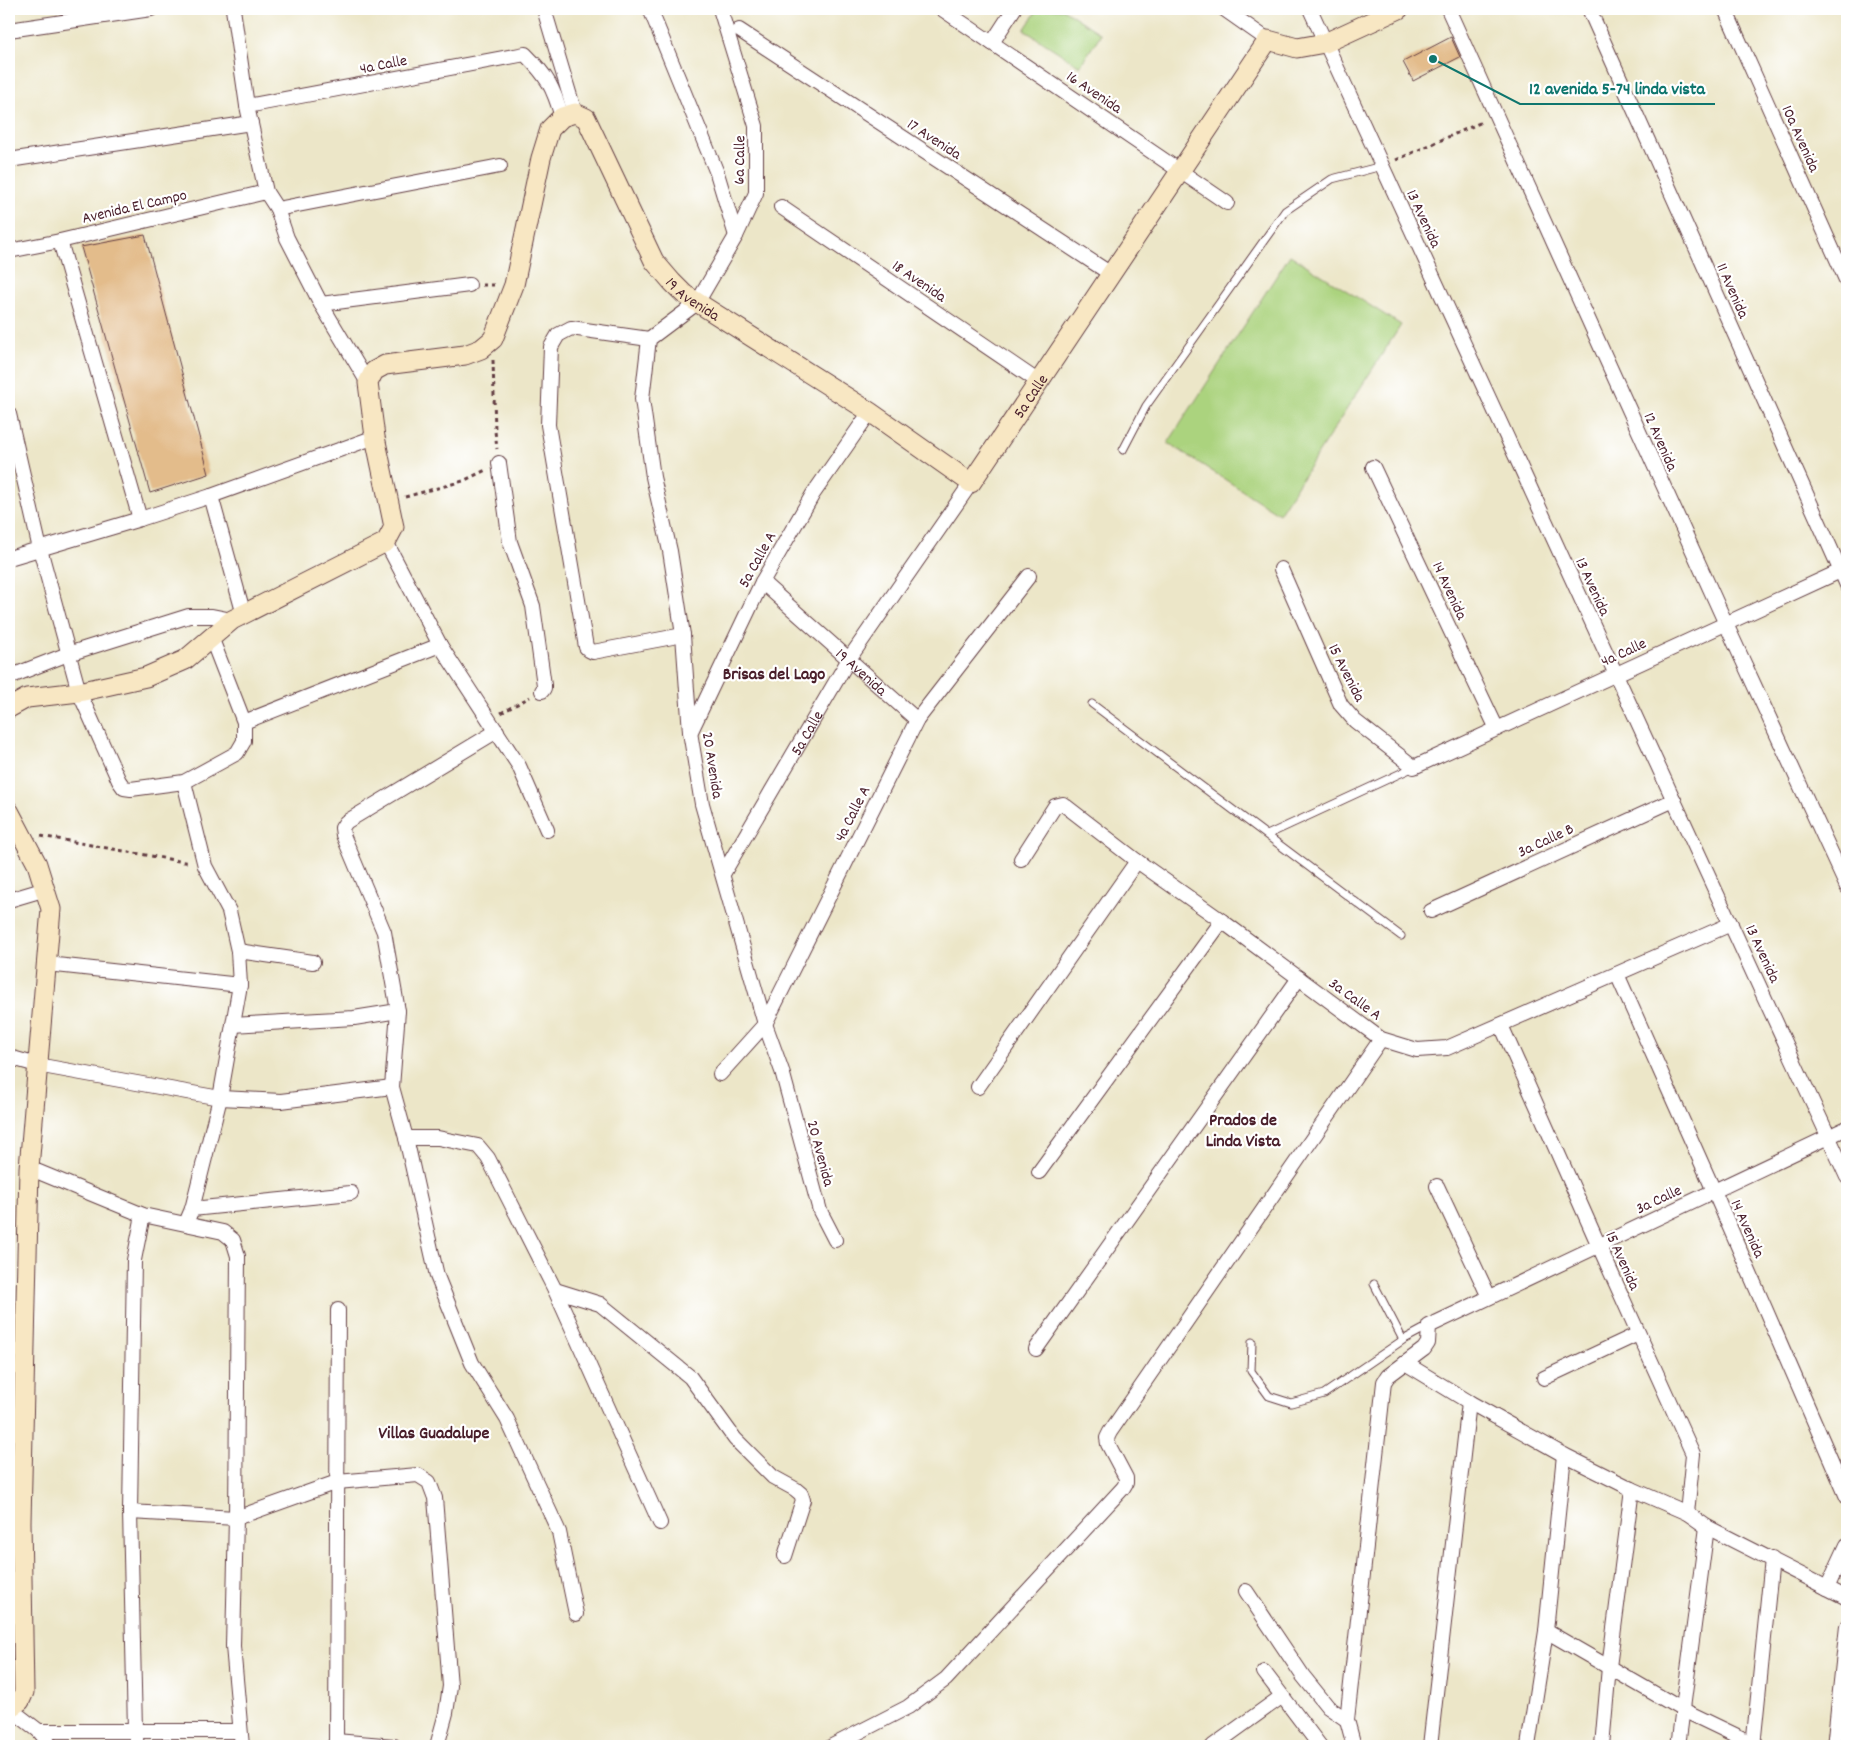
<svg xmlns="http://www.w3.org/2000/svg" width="1856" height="1755" viewBox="0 0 1856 1755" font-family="Dekko,sans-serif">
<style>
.green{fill:#abd37e;stroke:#7a7954}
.building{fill:#e3bc8b}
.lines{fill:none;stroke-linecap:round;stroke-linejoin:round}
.lane-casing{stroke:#623d43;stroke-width:9}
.street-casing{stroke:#623d43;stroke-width:16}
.secondary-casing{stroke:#623d43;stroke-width:21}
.path{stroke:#623d43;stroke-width:3;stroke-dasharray:4 4;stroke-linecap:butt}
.lane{stroke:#fff;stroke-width:7}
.street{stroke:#fff;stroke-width:14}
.secondary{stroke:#f8e7c3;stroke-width:19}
.labels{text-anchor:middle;stroke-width:4.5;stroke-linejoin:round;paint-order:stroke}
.street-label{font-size:16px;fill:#4a1f2b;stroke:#fff}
.neighbourhood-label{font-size:18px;font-weight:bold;fill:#4a1f2b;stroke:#fff}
.leader{fill:none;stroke:#0f766e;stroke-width:2}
.callout-dot{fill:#0f766e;stroke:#fff;stroke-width:2}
.callout-label{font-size:18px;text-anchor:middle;font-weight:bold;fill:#0f766e;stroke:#fff;stroke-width:4.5;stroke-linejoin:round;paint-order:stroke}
</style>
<rect width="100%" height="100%" fill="#fff"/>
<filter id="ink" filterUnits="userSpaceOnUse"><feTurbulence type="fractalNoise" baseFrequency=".02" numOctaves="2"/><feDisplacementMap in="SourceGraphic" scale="10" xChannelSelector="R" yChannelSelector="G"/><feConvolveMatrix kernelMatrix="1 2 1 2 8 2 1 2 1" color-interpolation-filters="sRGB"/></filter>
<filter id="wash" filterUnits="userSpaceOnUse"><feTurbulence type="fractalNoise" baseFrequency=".0096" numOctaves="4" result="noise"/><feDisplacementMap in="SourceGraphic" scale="20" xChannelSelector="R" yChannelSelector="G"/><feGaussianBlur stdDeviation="1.12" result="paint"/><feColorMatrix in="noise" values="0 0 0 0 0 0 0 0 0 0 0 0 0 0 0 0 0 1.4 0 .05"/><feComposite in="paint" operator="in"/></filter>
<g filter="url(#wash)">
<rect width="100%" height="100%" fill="#ece6c8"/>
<path class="green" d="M 1038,9 L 1063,9 L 1101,34 L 1080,66 L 1024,30 Z
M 1290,255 L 1401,325 L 1279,514 L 1168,443 Z"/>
<g id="blocks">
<path class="building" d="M 1451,37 L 1460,57 L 1413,81 L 1403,62 Z
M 145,235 L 209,474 L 150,493 L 81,247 Z"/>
</g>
</g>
<g filter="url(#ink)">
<use href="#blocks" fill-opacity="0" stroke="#623d43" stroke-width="1"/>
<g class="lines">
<g class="lane-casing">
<path id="lane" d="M 1123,450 L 1146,406 L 1285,211 L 1332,179 L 1382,166
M 1092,704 L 1401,936
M 1267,835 L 1414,767
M 1374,1284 L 1403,1340
M 1252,1342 L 1251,1371 L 1269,1396 L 1291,1403 L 1324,1394 L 1403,1340 L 1429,1326"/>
</g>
<g class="street-casing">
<g id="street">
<path d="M 233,9 L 247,106 L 266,192 L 277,209 L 287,238 L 321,304 L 368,383"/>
<path d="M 544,9 L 575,113"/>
<path d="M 650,9 L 717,173 L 736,236"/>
<path d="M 720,9 L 756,126 L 756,193 L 736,236 L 697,303 L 649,339 L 642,399 L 653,477 L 670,551 L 683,635 L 690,732 L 702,804 L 765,1024 L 782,1071 L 820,1211 L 835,1240"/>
<path d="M 942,9 L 1227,203"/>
<path d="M 1224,9 L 1268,40"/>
<path d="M 1310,9 L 1847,1177"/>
<path d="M 1448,9 L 1726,624 L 1847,887"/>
<path d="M 1589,9 L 1847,585"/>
<path d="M 1725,9 L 1847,282"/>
<path d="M 9,30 L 151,9"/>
<path d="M 739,30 L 1111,274"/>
<path d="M 992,43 L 1014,9"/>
<path d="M 247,106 L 525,54 C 548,77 553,87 562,117"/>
<path d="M 9,160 L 251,123"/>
<path d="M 781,207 L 1039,382"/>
<path d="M 277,209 L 500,166"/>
<path d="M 60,241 L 140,519"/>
<path d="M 9,251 L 60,241 L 266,192"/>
<path d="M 321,304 L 469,285"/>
<path d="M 649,339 L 571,328 L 558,335 L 551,347 L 548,425 L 586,647 L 589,650 L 593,652 L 683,635"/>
<path d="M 9,414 L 40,549 L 79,692 L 119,781 L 124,788 L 131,789 L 184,782 L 237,753 L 244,741 L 244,722 L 211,637"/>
<path d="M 499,463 L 510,542 L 533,606 L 544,685 L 544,688 L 542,691"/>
<path d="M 1373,467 L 1497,729"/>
<path d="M 211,496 L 244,615"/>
<path d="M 386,542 L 440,645 L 519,766 L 547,830"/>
<path d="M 9,558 L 140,519 L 211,496 L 375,437"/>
<path d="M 1281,569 L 1341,705 L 1355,721 L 1414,767 L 1847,568"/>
<path id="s1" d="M 762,582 L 917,720"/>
<path d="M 9,677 L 68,654 L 189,616 L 212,616 L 232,620"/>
<path d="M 244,722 L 440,645"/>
<path d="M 497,731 L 346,822 L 342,828 L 343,835 L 384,932 L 398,1011 L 392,1087 L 406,1138 L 437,1276 L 472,1363 L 507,1419 L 559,1532 L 576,1614"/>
<path d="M 691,731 L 762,582 L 813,494 L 870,412"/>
<path d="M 184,782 L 205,866 L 229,911 L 238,951 L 240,985 L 220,1098 L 192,1209 L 186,1223"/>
<path d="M 1021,859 L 1055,806 L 1063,804 L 1137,861 L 1222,921 L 1381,1039 L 1417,1050 L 1447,1048 L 1731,924"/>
<path id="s2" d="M 723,874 L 849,659 L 971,483"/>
<path d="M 9,900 L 46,889"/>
<path d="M 1431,911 L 1674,800"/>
<path d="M 238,951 L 313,962"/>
<path d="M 47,964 L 240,985"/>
<path d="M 1617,974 L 1714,1191 L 1847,1497"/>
<path d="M 233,1025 L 354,1018 L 398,1011"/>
<path d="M 1501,1025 L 1599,1246 L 1693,1454 L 1687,1513"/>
<path d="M 9,1057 L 37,1065 L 220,1098 L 281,1101 L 392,1087"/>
<path d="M 720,1074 L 765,1024 L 917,720 L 1029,576"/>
<path d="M 978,1087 L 1137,861"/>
<path d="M 406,1138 L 438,1138 L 478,1146 L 488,1158 L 555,1290 L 660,1523"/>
<path d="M 29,1168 L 143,1215 L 223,1232 L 233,1240 L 238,1256 L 236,1518 L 233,1646 L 242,1746"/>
<path d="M 1039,1172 L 1222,921"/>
<path d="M 1437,1186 L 1489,1297"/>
<path d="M 192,1209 L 351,1193"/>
<path d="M 555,1290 L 600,1304 L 690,1377 L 735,1439 L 773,1477 L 795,1489 L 801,1494 L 803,1500 L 785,1556"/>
<path d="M 1036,1349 L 1299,978"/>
<path d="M 1405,1363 L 1469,1402 L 1564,1455 L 1632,1489 L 1687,1513 L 1707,1527 L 1847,1598"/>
<path d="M 1544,1378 L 1638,1334"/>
<path d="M 130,1512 L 236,1518 L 337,1482 L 418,1475 L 429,1482 L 435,1498 L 450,1686 L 446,1713 L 437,1746"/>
<path d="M 1827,1588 L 1847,1545"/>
<path d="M 1246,1591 L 1303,1676 L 1328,1707 L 1347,1720"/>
<path d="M 1546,1631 L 1683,1710 L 1758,1746"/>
<path d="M 1264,1672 L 1320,1746"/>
<path d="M 9,1708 L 39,1731 L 240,1731"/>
<path d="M 39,1731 L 51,1746"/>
<path d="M 336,1741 L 394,1746"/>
<path d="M 137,1746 L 135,1730 L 130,1512 L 134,1260 L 143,1215"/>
<path d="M 334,1746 L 336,1741 L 338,1310"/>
<path d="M 832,1746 L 908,1707 L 946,1679 L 1123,1488 L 1126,1483 L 1126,1478 L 1108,1444 L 1107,1438 L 1110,1432 L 1381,1039"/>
<path d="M 1213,1746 L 1281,1697"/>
<path d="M 1354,1746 L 1347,1720 L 1384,1382 L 1388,1376 L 1424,1349 L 1428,1343 L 1429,1326 L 1847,1128"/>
<path d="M 1430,1746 L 1469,1402"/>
<path d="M 1528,1746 L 1546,1631 L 1564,1455"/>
<path d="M 1602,1746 L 1609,1667 L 1632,1489"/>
<path d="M 1678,1746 L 1707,1527"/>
<path d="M 1753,1746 L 1772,1559"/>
<path d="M 1834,1746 L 1847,1626"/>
</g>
</g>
<g class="secondary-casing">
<g id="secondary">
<path id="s3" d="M 9,708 L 27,698 L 79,692 L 146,677 L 185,660 L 232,620 L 386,542 L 394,527 L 375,437 L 368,383 L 374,371 L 385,365 L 465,355 L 481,349 L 493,339 L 514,285 L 541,158 L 550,129 L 562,117 L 575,113 L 586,118 L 654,261 L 672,282 L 684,294 L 870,412 L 971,483 L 1268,40 L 1297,48 L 1325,43 L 1399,9"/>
<path d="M 9,811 L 37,864 L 51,909 L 29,1168 L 21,1522 L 24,1692 L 20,1701 L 9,1708"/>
</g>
</g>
<path class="path" d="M 1396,160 L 1482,122
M 482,285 L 496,285
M 493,360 L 495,431 L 497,449
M 405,497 L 463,481 L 486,470
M 501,713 L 530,697
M 41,836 L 190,863"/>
<use href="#lane" class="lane"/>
<use href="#street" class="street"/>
<use href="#secondary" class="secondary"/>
</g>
</g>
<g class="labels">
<g class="street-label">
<text transform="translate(383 63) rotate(-11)" y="6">4a Calle</text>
<text transform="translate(1095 91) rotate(34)" y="6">16 Avenida</text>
<text transform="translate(935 138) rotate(33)" y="6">17 Avenida</text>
<text transform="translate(1802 138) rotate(66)" y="6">10a Avenida</text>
<text transform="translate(738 160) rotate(-89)" y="6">6a Calle</text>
<text transform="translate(134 205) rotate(-13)" y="6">Avenida El Campo</text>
<text transform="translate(1425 218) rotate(65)" y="6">13 Avenida</text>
<text transform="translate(920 280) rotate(34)" y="6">18 Avenida</text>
<text transform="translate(1734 290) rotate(66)" y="6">11 Avenida</text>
<text dy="6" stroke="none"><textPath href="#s3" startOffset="1195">19 Avenida</textPath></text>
<text dy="6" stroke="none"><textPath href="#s3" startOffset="1634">5a Calle</textPath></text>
<text transform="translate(1662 441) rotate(66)" y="6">12 Avenida</text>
<text transform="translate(756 559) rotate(-61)" y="6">5a Calle A</text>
<text transform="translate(1594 586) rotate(65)" y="6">13 Avenida</text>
<text transform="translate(1451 590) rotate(65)" y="6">14 Avenida</text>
<text transform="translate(1623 651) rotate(-25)" y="6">4a Calle</text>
<text dy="6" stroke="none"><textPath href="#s1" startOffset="134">19 Avenida</textPath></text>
<text transform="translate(1348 672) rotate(63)" y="6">15 Avenida</text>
<text dy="6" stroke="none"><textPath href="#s2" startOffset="164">5a Calle</textPath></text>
<text transform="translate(714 765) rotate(81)" y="6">20 Avenida</text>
<text transform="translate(851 813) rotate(-63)" y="6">4a Calle A</text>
<text transform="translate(1545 839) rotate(-25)" y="6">3a Calle B</text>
<text transform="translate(1764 953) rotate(65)" y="6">13 Avenida</text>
<text transform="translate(1356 998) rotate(36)" y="6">3a Calle A</text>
<text transform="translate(822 1153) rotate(75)" y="6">20 Avenida</text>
<text transform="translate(1658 1198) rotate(-25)" y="6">3a Calle</text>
<text transform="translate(1749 1228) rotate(66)" y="6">14 Avenida</text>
<text transform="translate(1624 1260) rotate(66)" y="6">15 Avenida</text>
</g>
<g class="neighbourhood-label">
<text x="774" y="679">Brisas del Lago</text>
<text x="1243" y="1125">Prados de<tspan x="1243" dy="21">Linda Vista</tspan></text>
<text x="434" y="1438">Villas Guadalupe</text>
</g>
</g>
<path class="leader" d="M1433 59L1520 104H1715"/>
<circle class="callout-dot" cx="1433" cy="59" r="5"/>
<g class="callout-label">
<text x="1617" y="94">12 avenida 5-74 linda vista</text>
</g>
<rect width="1856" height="1755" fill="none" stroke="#fff" stroke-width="30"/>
</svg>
